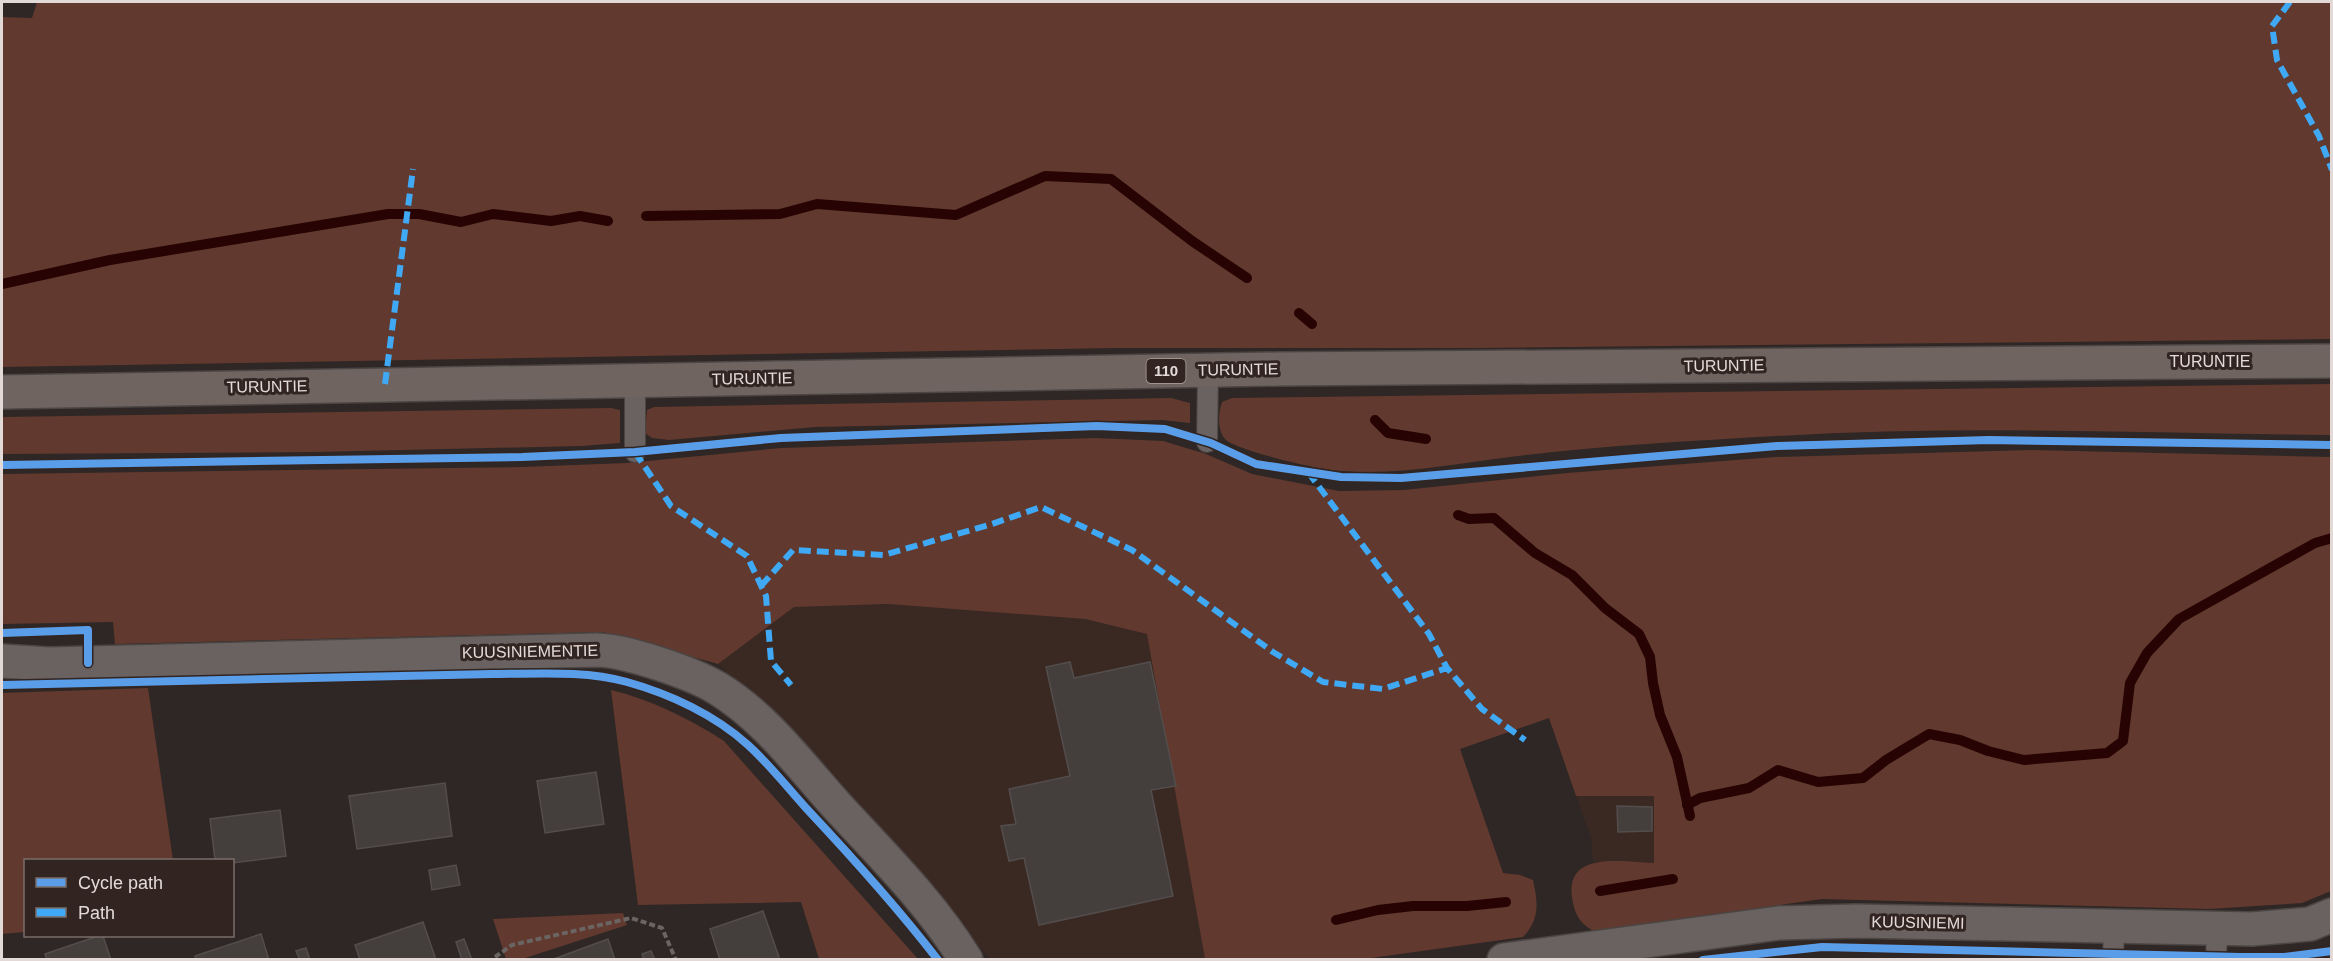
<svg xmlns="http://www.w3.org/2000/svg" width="2333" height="961" viewBox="0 0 2333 961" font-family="Helvetica,sans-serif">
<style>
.built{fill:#3a2823}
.green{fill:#62392e}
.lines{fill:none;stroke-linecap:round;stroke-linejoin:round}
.stream{stroke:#270403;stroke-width:10}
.building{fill:#443e3d;stroke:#534d4c;stroke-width:1.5}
.lane-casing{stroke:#4b4543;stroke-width:22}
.street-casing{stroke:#4b4543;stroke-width:36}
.primary-casing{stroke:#4b4543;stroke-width:36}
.path{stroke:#6a6463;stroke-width:4;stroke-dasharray:6 3;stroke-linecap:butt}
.lane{stroke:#696260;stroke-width:20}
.street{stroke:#696260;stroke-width:33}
.primary{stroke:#706461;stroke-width:33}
.quiet{stroke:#3fa9f5;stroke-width:6;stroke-dasharray:12 6;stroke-linecap:butt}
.cycleway-casing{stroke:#322521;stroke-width:11}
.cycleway{stroke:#5a9eea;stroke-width:8}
.labels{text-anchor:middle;stroke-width:6;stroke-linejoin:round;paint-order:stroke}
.shield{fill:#322521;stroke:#aea4a0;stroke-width:1.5}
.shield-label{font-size:15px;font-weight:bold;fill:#e3dad7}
.street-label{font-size:16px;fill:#e3dad7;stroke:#322521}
</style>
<rect width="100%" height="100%" fill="#2e2725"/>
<path class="built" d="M 888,604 L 1085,619 L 1148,634 L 1205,959 L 990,959 L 840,782 L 718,664 L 794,607 Z
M 1576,796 L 1654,796 L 1654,863 L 1593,862 L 1591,838 Z"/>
<path class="green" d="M 37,2 L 2331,2 L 2331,339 L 1479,348 L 1115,348 L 2,367 L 2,17 L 32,18 Z
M 2331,384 L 2331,435 C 2146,433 1961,425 1776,436 C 1688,441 1598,446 1510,457 C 1452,464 1391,477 1332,470 C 1312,468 1240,451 1226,440 C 1217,432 1218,413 1222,402 L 1232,398 Z
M 1171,398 L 1190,403 L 1190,423 L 1162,420 L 815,427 L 669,440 L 652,438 L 645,433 L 647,410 L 654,407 Z
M 611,408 L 620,410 L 620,443 L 581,446 L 315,452 L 2,454 L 2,417 Z
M 1096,438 L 1163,441 L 1206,454 L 1252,474 L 1339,491 L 1404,490 L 1567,473 L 1775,457 L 2031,450 L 2331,457 L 2331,891 L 2302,903 L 2209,909 L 1822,899 L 1594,931 C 1582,925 1576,917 1573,903 C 1561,849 1622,862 1654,863 L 1654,796 L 1576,796 L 1549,718 L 1460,749 L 1503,873 L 1520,875 L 1533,880 C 1538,903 1540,919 1523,937 L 1364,959 L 1205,959 L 1147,634 L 1085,619 L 888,604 L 794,607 L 718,664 L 603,632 L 115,644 L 113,622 L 2,624 L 2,474 L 522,467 L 627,463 L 781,448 Z
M 148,688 L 173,860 L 26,860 L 25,932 L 2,934 L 2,693 Z
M 611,690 C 652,700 688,718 724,741 L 918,959 L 819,959 L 801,902 L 638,905 Z
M 623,913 L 627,925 L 519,960 L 506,959 L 493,919 Z"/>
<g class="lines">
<path class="stream" d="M 646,216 L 780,214 L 817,204 L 956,215 L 1045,176 L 1111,179 L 1192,241 L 1247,278
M 2,284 L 110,260 L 388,214 L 419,214 L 461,222 L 493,214 L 551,221 L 580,216 L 608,221
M 1299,313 L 1312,324
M 1375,420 L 1388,433 L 1426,439
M 1458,515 L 1469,519 L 1494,518 L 1535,553 L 1572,575 L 1605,608 L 1639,634 L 1650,657 L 1653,683 L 1660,715 L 1677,757 L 1690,816
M 1687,805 L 1700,798 L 1749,788 L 1778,770 L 1818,782 L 1863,778 L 1886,760 L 1929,734 L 1960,740 L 1988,751 L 2024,760 L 2107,753 L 2123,741 L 2130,683 L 2147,653 L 2179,619 L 2315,543 L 2332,538
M 1600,891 L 1673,879
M 1336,920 L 1378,910 L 1413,906 L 1467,906 L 1506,902"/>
</g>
<path class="building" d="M 1070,662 L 1074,678 L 1150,662 L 1176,786 L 1151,790 L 1173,896 L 1039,925 L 1024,858 L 1009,861 L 1001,826 L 1016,824 L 1009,789 L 1070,776 L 1046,667 Z
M 596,772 L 604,824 L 545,833 L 537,781 Z
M 445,783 L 452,836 L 357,849 L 349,796 Z
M 1617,806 L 1652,807 L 1652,831 L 1618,832 Z
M 280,810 L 286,856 L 232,863 L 232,860 L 215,860 L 210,819 Z
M 456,865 L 460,885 L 432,890 L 429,870 Z
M 763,911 L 780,960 L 720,960 L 710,929 Z
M 423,922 L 436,960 L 360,960 L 355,945 Z
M 261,934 L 269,960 L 196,960 L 195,956 Z
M 98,936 L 103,936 L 111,960 L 47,960 L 45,954 Z
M 464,939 L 472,960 L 462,960 L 456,942 Z
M 608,939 L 615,960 L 551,960 Z
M 306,948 L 310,960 L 300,960 L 296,951 Z
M 651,951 L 655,960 L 644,960 L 642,954 Z"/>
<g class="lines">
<g class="lane-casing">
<path id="lane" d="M 1207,442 L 1208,370
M 635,452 L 635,380
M 2113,960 L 2114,927
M 2216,960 L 2217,929"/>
</g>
<g class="street-casing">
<path id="street" d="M 2,661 L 49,664 L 596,650 C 625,650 692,673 717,688 C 765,717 800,765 837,806 C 882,855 931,903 966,960
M 1504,960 L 1778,923 L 1856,921 L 2252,929 L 2310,924 L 2332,915"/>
</g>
<g class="primary-casing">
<path id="primary" d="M 2,392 L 1278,369 L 2332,361"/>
</g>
<path class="path" d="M 495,957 L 512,945 L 631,918 L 662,928 L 676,960"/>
<use href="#lane" class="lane"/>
<use href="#street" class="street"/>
<use href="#primary" class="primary"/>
<path class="quiet" d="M 2290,2 L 2272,26 L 2277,60 L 2319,136 L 2332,170
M 385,384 L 413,169
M 635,452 L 671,506 L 747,556 L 766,596 L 771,661 L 791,685
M 1308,472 L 1429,634 L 1447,668 L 1482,709 L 1525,740
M 761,586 L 793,550 L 884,555 L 992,524 L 1041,507 L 1132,550 L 1273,652 L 1323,682 L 1383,689 L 1447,668"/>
<g class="cycleway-casing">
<path id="cycleway" d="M 2,465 L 522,457 L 635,452 L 781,438 L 1097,426 L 1165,429 L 1211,443 L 1256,464 L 1341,477 L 1401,478 L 1777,446 L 1989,440 L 2332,445
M 2,633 L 88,630 L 88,663
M 2,685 L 492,674 C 536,674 584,670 627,682 C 670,694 715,715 748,745 C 769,764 787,787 806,808 C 852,857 897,907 938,960
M 1703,960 L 1822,947 L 2240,957 L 2284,957 L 2332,951"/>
</g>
<use href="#cycleway" class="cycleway"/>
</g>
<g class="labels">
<rect class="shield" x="1146.5" y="359" width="39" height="24" rx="4.5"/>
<g class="shield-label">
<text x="1166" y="376">110</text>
</g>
<g class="street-label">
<text x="2210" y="367">TURUNTIE</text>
<text transform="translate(1724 365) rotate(-1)" y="6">TURUNTIE</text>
<text transform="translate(1238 369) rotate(-1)" y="6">TURUNTIE</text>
<text transform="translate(752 378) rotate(-1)" y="6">TURUNTIE</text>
<text transform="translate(267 386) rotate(-1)" y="6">TURUNTIE</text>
<text transform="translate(530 651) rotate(-1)" y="6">KUUSINIEMENTIE</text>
<text transform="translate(1918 922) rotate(1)" y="6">KUUSINIEMI</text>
</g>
</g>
<rect width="2333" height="961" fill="none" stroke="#e3dad7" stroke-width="6"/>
<rect x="24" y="859" width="210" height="78" fill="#322521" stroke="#796d6a" stroke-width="1.5"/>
<rect x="36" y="878" width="30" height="9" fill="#5a9eea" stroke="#796d6a" stroke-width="1.5"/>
<text x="78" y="889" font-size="18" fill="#e3dad7">Cycle path</text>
<rect x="36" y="908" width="30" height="9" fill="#3fa9f5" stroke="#796d6a" stroke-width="1.5"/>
<text x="78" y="919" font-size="18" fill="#e3dad7">Path</text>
</svg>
